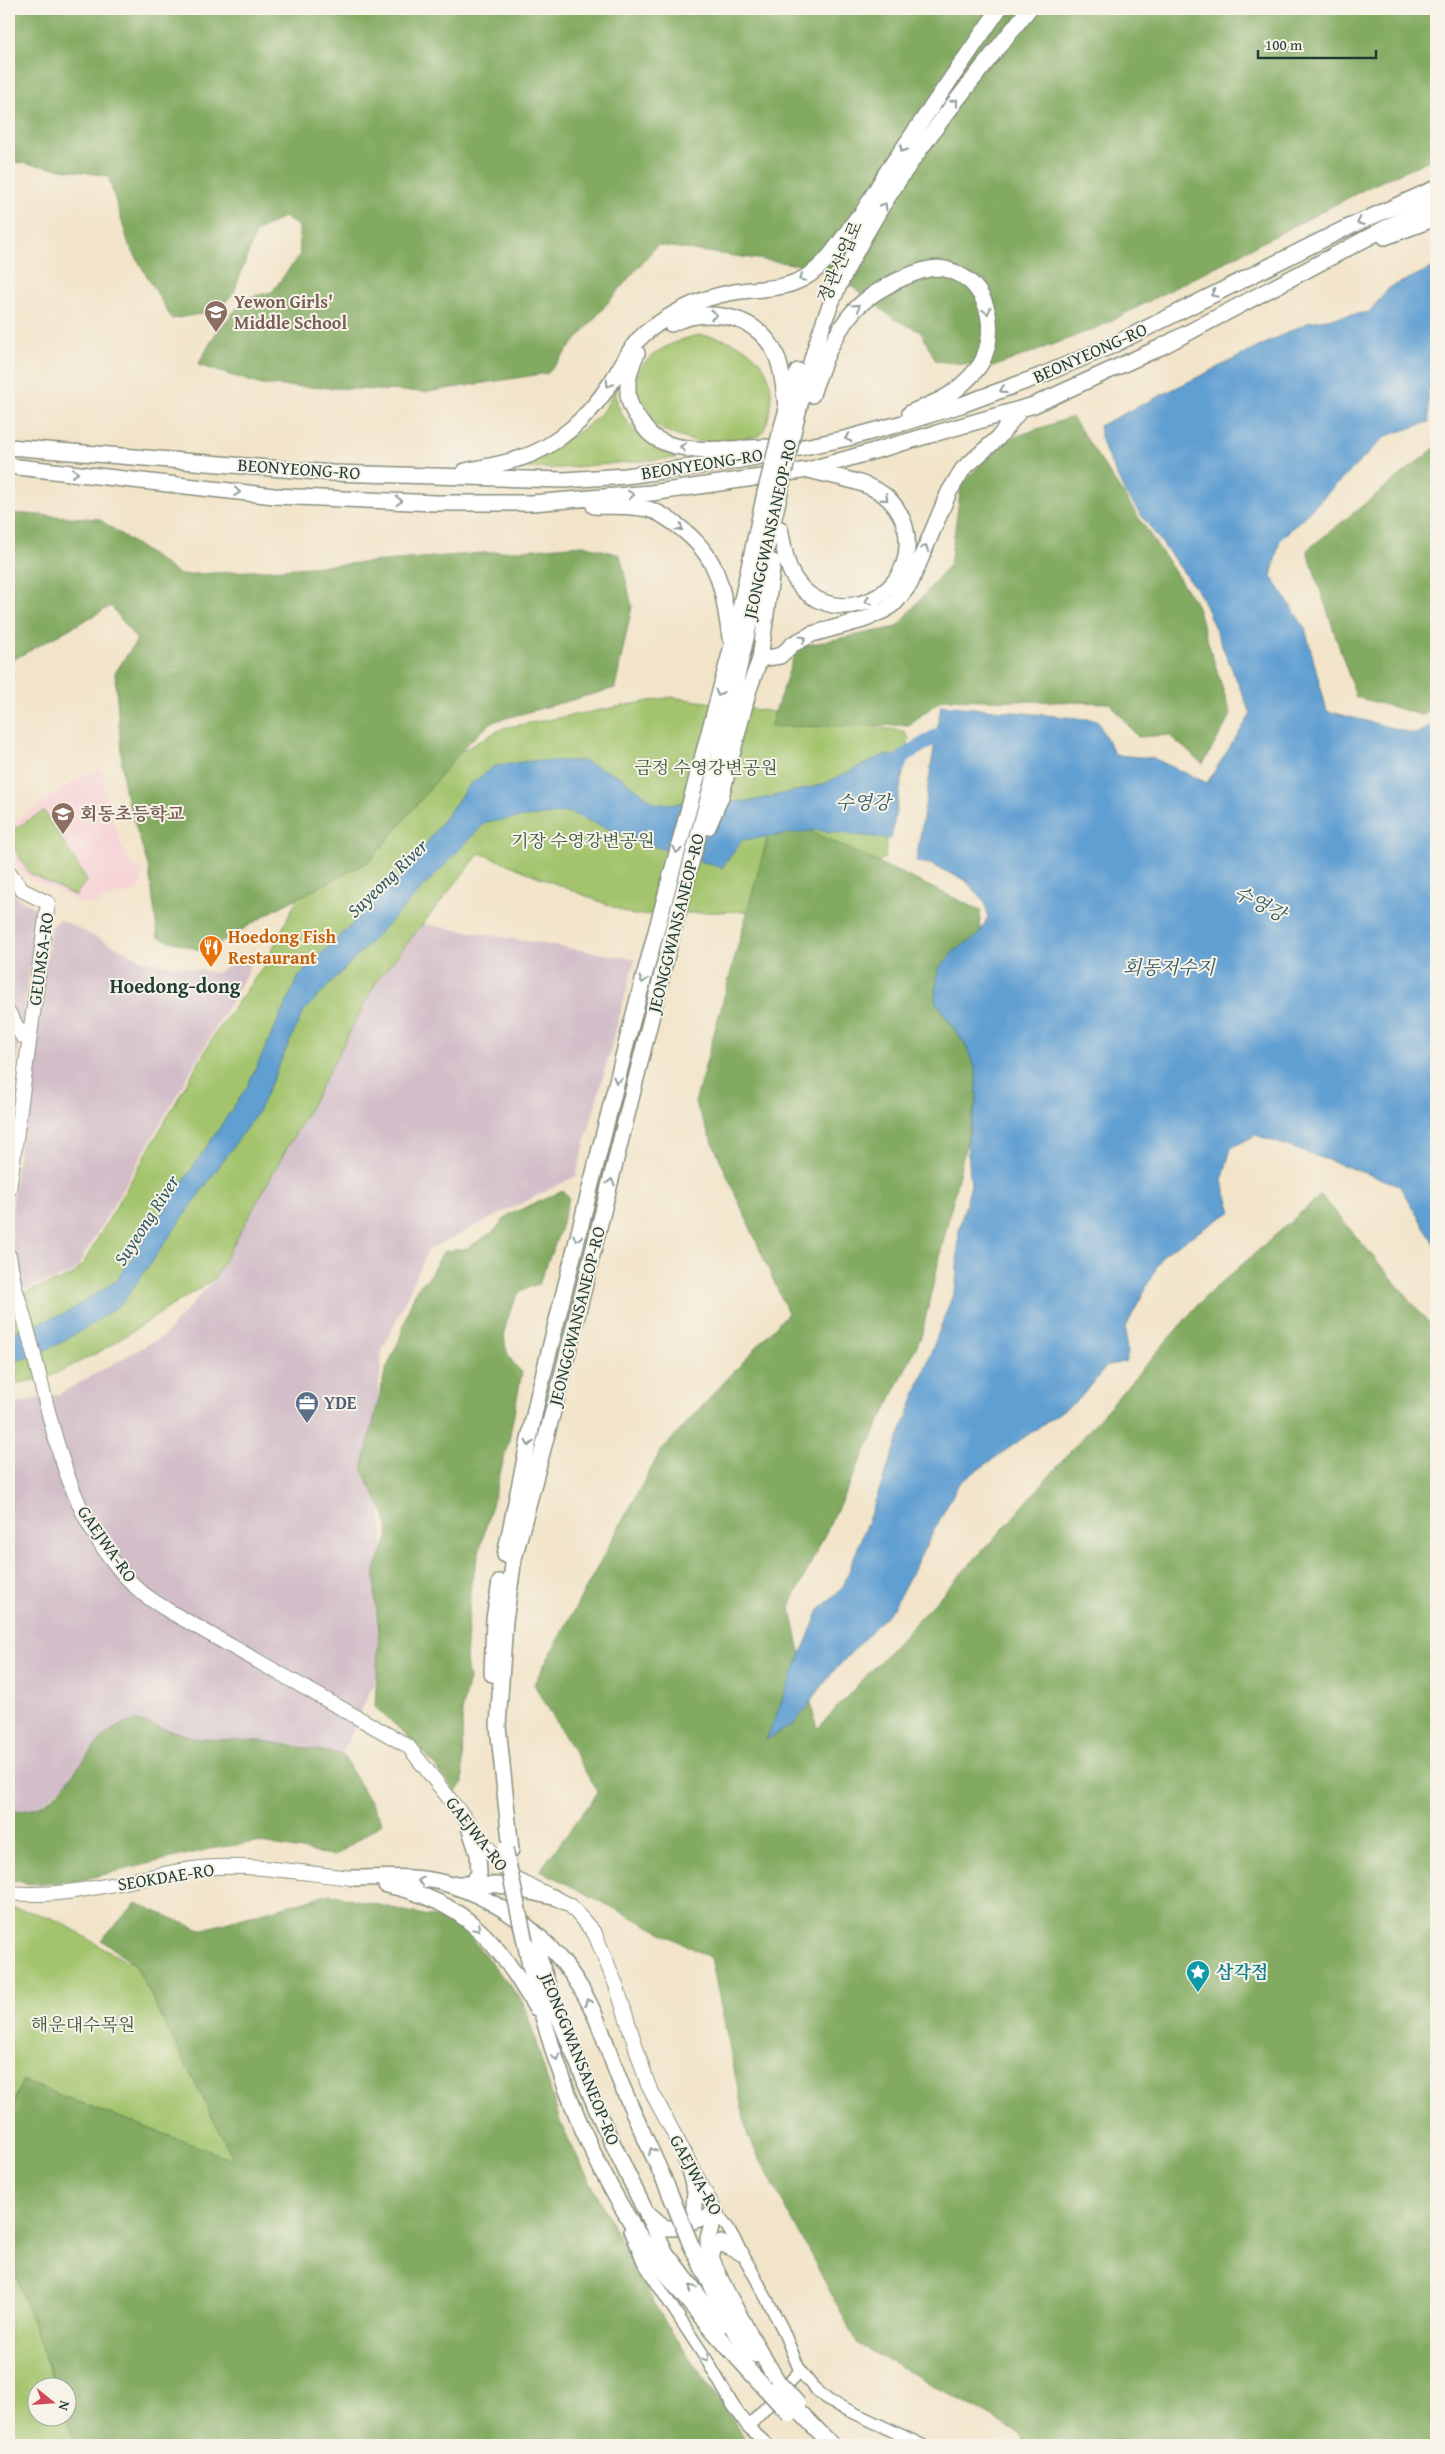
<svg xmlns="http://www.w3.org/2000/svg" width="1445" height="2454" viewBox="0 0 1445 2454" font-family="'Gentium Book Plus','Noto Serif KR',serif">
<style>
.built{fill:#f7cfd5}
.industrial{fill:#d2bdc8}
.green{fill:#a3c46d;stroke:#618050}
.forest{fill:#82aa60;stroke:#50744a}
.water{fill:#609fd2;stroke:#406e83}
.lines{fill:none;stroke-linecap:round;stroke-linejoin:round}
.river{stroke:#609fd2;stroke-width:14}
.tertiary-casing{stroke:#88907e;stroke-width:14}
.secondary-casing{stroke:#88907e;stroke-width:16}
.trunk-casing{stroke:#88907e;stroke-width:18}
.tertiary{stroke:#fff;stroke-width:11}
.secondary{stroke:#fff;stroke-width:14}
.trunk{stroke:#fff;stroke-width:15}
.trunk-bridge-casing{stroke:#88907e;stroke-width:18;stroke-linecap:butt}
.trunk-bridge{stroke:#fff;stroke-width:15}
.oneway{stroke:#8f9e9a}
.labels{text-anchor:middle;stroke-width:4;stroke-linejoin:round;paint-order:stroke}
.street-label{font-size:18px;fill:#1f3d34;stroke:#f7f3e8}
.education-label{font-size:18px;font-weight:bold;fill:#785e54;stroke:#f7f3e8;text-anchor:start}
.park-label{font-size:18px;fill:#39583f;stroke:#f7f3e8}
.food-label{font-size:18px;font-weight:bold;fill:#c56008;stroke:#f7f3e8;text-anchor:start}
.service-label{font-size:18px;font-weight:bold;fill:#4e5e75;stroke:#f7f3e8;text-anchor:start}
.culture-label{font-size:18px;font-weight:bold;fill:#0d838f;stroke:#f7f3e8;text-anchor:start}
.water-label{font-size:19px;font-style:italic;fill:#325a63;stroke:#f7f3e8}
.quarter-label{font-size:20px;font-weight:bold;fill:#1f3d34;stroke:#f7f3e8}
</style>
<rect width="100%" height="100%" fill="#f7f3e8"/>
<filter id="ink" filterUnits="userSpaceOnUse"><feTurbulence type="fractalNoise" baseFrequency=".02" numOctaves="2"/><feDisplacementMap in="SourceGraphic" scale="10" xChannelSelector="R" yChannelSelector="G"/><feConvolveMatrix kernelMatrix="1 2 1 2 8 2 1 2 1" color-interpolation-filters="sRGB"/></filter>
<filter id="wash" filterUnits="userSpaceOnUse"><feTurbulence type="fractalNoise" baseFrequency=".0096" numOctaves="4" result="noise"/><feDisplacementMap in="SourceGraphic" scale="20" xChannelSelector="R" yChannelSelector="G"/><feGaussianBlur stdDeviation="1.12" result="paint"/><feColorMatrix in="noise" values="0 0 0 0 0 0 0 0 0 0 0 0 0 0 0 0 0 1.4 0 .05"/><feComposite in="paint" operator="in"/></filter>
<g filter="url(#wash)">
<rect width="100%" height="100%" fill="#f2e4c9"/>
<path class="built" d="M 102,769 L 107,803 L 121,844 L 131,865 L 142,870 L 142,882 L 136,891 L 111,896 L 95,904 L 82,904 L 23,875 L 9,853 L 9,825 L 86,774 Z"/>
<path class="industrial" d="M 9,883 L 18,898 L 37,909 L 39,916 L 17,1050 L 9,1118 Z
M 59,919 L 143,960 L 216,973 L 235,962 L 249,962 L 248,972 L 74,1273 L 22,1290 L 15,1282 L 11,1224 L 16,1172 L 51,928 Z
M 423,924 L 635,959 L 576,1176 L 428,1250 L 382,1351 L 374,1441 L 392,1642 L 342,1754 L 262,1741 L 199,1739 L 135,1720 L 113,1729 L 70,1779 L 37,1809 L 21,1813 L 9,1809 L 9,1405 L 59,1394 L 165,1335 L 214,1279 L 315,1098 L 376,982 Z"/>
<path class="green" d="M 699,335 C 736,338 774,356 771,399 C 770,414 768,424 760,436 C 737,439 713,445 691,440 C 679,437 665,432 655,425 C 640,413 629,387 640,369 C 651,351 679,339 699,335 Z
M 620,377 C 619,382 616,390 616,396 C 619,425 652,447 676,458 L 562,468 L 498,469 C 531,455 583,438 605,408 C 611,399 616,387 620,377 Z
M 671,697 L 904,731 L 909,739 L 892,800 L 885,858 L 812,898 L 747,911 L 633,915 L 480,853 L 376,982 L 315,1098 L 214,1279 L 101,1351 L 49,1377 L 9,1385 L 9,1298 L 74,1275 L 86,1259 L 215,1034 L 265,964 L 336,821 L 503,728 Z
M 44,811 L 87,880 L 75,896 L 29,873 L 9,839 L 9,832 Z
M 9,1908 C 27,1910 48,1915 64,1924 C 88,1937 109,1955 135,1964 L 235,2161 L 22,2081 L 9,2116 Z
M 9,2255 L 55,2386 L 38,2386 L 38,2416 L 66,2417 L 76,2445 L 9,2445 Z"/>
<path class="forest" d="M 9,9 L 1436,9 L 1436,157 L 1371,186 L 1099,327 L 993,367 L 936,361 L 921,332 L 894,319 L 829,269 L 657,245 L 548,373 L 427,392 L 262,385 L 198,365 L 216,333 L 246,298 L 272,292 L 300,254 L 299,226 L 284,217 L 256,232 L 234,292 L 218,311 L 172,319 L 129,245 L 108,176 L 9,161 Z
M 1072,417 L 1196,604 L 1231,715 L 1203,764 L 1169,735 L 1138,737 L 1110,703 L 942,699 L 909,725 L 770,727 L 797,647 L 897,627 L 950,564 L 961,486 L 1000,442 Z
M 1436,447 L 1436,706 L 1422,715 L 1356,697 L 1307,550 Z
M 9,513 L 99,519 L 180,575 L 284,569 L 583,545 L 620,555 L 632,606 L 615,688 L 492,722 L 465,746 L 370,861 L 278,908 L 205,952 L 158,937 L 149,869 L 124,789 L 115,673 L 137,640 L 111,606 L 9,662 Z
M 774,814 L 980,910 L 983,1071 L 921,1337 L 790,1606 L 817,1729 L 1011,1520 L 1203,1299 L 1321,1195 L 1436,1331 L 1436,2445 L 1028,2445 L 1020,2433 L 858,2344 L 748,2137 L 711,1958 L 540,1870 L 598,1793 L 534,1684 L 660,1452 L 788,1313 L 695,1103 Z
M 563,1191 L 569,1198 L 559,1233 L 539,1284 C 533,1286 525,1288 521,1291 C 517,1294 515,1301 513,1305 C 501,1329 500,1354 522,1372 L 509,1440 L 471,1583 L 466,1660 L 469,1679 L 462,1708 L 463,1783 L 457,1793 L 419,1746 L 375,1707 L 379,1631 L 375,1596 L 375,1569 L 389,1536 L 385,1515 L 362,1470 L 385,1372 L 399,1341 L 409,1308 L 417,1288 L 429,1277 L 443,1252 L 467,1248 L 493,1232 L 508,1215 Z
M 135,1720 L 199,1739 L 262,1741 L 342,1754 L 382,1823 L 335,1856 L 256,1842 L 209,1849 L 77,1881 L 29,1884 L 9,1879 L 9,1809 C 57,1823 80,1750 114,1729 C 120,1725 128,1723 135,1720 Z
M 330,1894 L 459,1923 L 524,2003 L 561,2125 L 614,2228 L 667,2325 L 750,2445 L 76,2445 L 66,2417 L 68,2386 L 55,2386 L 9,2255 L 9,2116 L 22,2081 L 234,2160 L 135,1964 L 101,1940 L 136,1903 L 200,1930 Z"/>
<path class="water" d="M 1436,266 L 1436,383 L 1428,391 L 1429,422 L 1386,436 L 1280,540 L 1271,576 L 1305,628 L 1327,711 L 1416,734 L 1436,722 L 1436,1247 L 1399,1185 L 1256,1135 L 1231,1148 L 1222,1181 L 1232,1211 L 1163,1254 L 1126,1327 L 1127,1361 L 1107,1366 L 1079,1399 L 959,1483 L 893,1608 L 832,1673 L 794,1724 L 766,1740 L 819,1610 L 843,1587 L 956,1286 L 959,1228 L 971,1185 L 967,1144 L 977,1099 L 976,1070 L 965,1044 L 935,1001 L 938,970 L 954,951 L 978,936 L 988,917 L 985,902 L 965,880 L 930,864 L 916,862 L 941,705 L 1097,720 L 1115,755 L 1153,758 L 1207,783 L 1251,714 L 1201,596 L 1125,493 L 1102,444 L 1099,426 L 1309,322 L 1369,312 L 1389,288 Z
M 884,755 L 906,756 L 891,839 L 816,830 L 742,840 L 722,868 L 632,839 L 568,812 L 486,822 L 303,1012 L 259,1110 L 123,1302 C 94,1324 45,1357 9,1362 L 9,1334 L 66,1313 L 116,1281 L 247,1087 L 299,976 L 408,869 L 468,786 L 495,766 L 530,761 L 583,761 L 621,777 L 656,804 L 752,801 L 821,785 Z"/>
<g class="lines">
<path class="river" d="M 896,771 L 904,756 L 938,735 L 951,745"/>
</g>
</g>
<g filter="url(#ink)">
<g class="lines">
<g class="tertiary-casing">
<path id="tertiary" d="M 716,2213 L 728,2228 L 753,2273 L 782,2328 L 800,2371 L 814,2388 L 829,2401 L 922,2445
M 630,2230 L 643,2262 L 708,2362 L 732,2404 L 748,2427 L 768,2445
M 748,2427 L 800,2371"/>
</g>
<g class="secondary-casing">
<path id="secondary" d="M 9,872 L 22,890 L 48,903 L 9,1190
M 9,1013 L 22,1036 L 29,1038
M 9,1256 L 15,1288 C 50,1392 55,1513 140,1591 C 149,1599 160,1605 169,1611 L 408,1746 L 511,1877 L 570,1905 L 595,1934 L 616,1985 L 648,2085 L 716,2213
M 9,1893 C 72,1899 131,1878 193,1869 C 246,1862 301,1873 353,1878"/>
</g>
<g class="trunk-casing">
<path id="trunk" d="M 854,227 L 886,173 L 999,9
M 1385,237 L 1436,218
M 671,324 C 701,309 744,312 767,340 C 782,357 783,384 786,406
M 637,353 C 628,372 623,393 634,412 C 639,420 644,428 650,434 C 676,457 735,448 767,447
M 812,395 C 815,383 821,371 825,359 C 844,315 861,297 905,277 C 917,272 931,266 945,269 C 985,279 998,321 984,357 C 980,369 966,381 957,389 C 945,400 925,406 910,413
M 794,428 C 805,385 815,341 832,301 C 879,192 956,100 1029,9
M 781,430 L 798,371
M 9,447 L 332,473 L 564,480 L 626,476 L 741,460 L 848,438 L 903,423 L 961,405 L 1040,376 L 1111,346 L 1342,230 L 1436,188
M 9,466 L 274,496 L 435,503 L 532,503 L 651,493 L 808,470 L 1034,405 L 1161,347 L 1401,220 L 1436,204
M 465,471 C 484,467 503,464 521,458 C 557,447 590,415 610,384 C 627,359 629,343 656,325 C 677,310 703,298 729,293 C 757,287 784,292 809,275 C 830,261 843,236 858,217
M 594,506 C 613,507 633,505 651,510 C 661,513 670,520 678,526 C 721,558 722,588 730,637
M 780,529 C 783,542 785,558 790,570 C 819,633 912,607 907,538 C 906,522 897,505 884,495 C 864,480 833,477 809,470
M 760,659 L 780,656 L 793,644 L 812,634 L 863,620 L 885,610 L 896,602 L 910,584 L 949,492 L 963,469 L 998,438 L 1021,409
M 708,827 L 721,797 L 749,689 L 760,659 L 773,562
M 505,1555 L 538,1396 L 629,1033 L 732,646 L 765,493
M 492,1674 L 494,1619 L 500,1582
M 511,1850 L 498,1726 L 505,1621 L 514,1558 L 556,1400 L 672,934 L 711,788 L 780,492
M 353,1878 C 382,1878 416,1875 444,1883 C 501,1899 552,1939 582,1990 C 599,2018 608,2051 620,2081 C 636,2120 655,2158 671,2196
M 455,1884 L 471,1884 L 479,1874 L 478,1854 L 468,1824
M 471,1884 L 499,1885 L 553,1897
M 386,1885 C 465,1901 497,1941 536,2008
M 525,1942 C 547,2050 586,2159 649,2250 C 683,2299 723,2342 763,2386
M 535,1942 L 553,2003 L 599,2115 L 639,2198 L 666,2253 L 721,2325
M 684,2153 L 695,2191 L 693,2220
M 716,2213 C 714,2221 709,2231 708,2239 C 705,2264 763,2356 778,2382
M 650,2215 L 665,2228 L 674,2228 L 716,2213
M 691,2245 L 735,2332 L 754,2355
M 711,2256 L 715,2246 L 721,2243 L 741,2253
M 793,2405 L 832,2445"/>
</g>
<use href="#tertiary" class="tertiary"/>
<use href="#secondary" class="secondary"/>
<use href="#trunk" class="trunk"/>
<g class="trunk-bridge-casing">
<path id="trunk-bridge" d="M 780,492 L 794,428
M 765,493 L 781,430
M 505,1849 L 525,1942
M 671,2196 L 691,2245
M 778,2382 L 798,2404
M 763,2386 L 790,2415"/>
</g>
<use href="#trunk-bridge" class="trunk-bridge"/>
</g>
<defs><path id="oneway-chevron" d="M-2-3.5L2.5 0L-2 3.5" fill="none" stroke-width="1.6" stroke-linecap="round" stroke-linejoin="round" transform="scale(1.25)"/></defs>
<g class="oneway">
<use href="#oneway-chevron" transform="translate(955 102) rotate(-52)"/>
<use href="#oneway-chevron" transform="translate(903 149) rotate(125)"/>
<use href="#oneway-chevron" transform="translate(884 206) rotate(-58)"/>
<use href="#oneway-chevron" transform="translate(1360 222) rotate(155)"/>
<use href="#oneway-chevron" transform="translate(802 278) rotate(153)"/>
<use href="#oneway-chevron" transform="translate(1214 294) rotate(153)"/>
<use href="#oneway-chevron" transform="translate(857 307) rotate(-43)"/>
<use href="#oneway-chevron" transform="translate(987 311) rotate(75)"/>
<use href="#oneway-chevron" transform="translate(714 315) rotate(1)"/>
<use href="#oneway-chevron" transform="translate(609 384) rotate(123)"/>
<use href="#oneway-chevron" transform="translate(1003 390) rotate(160)"/>
<use href="#oneway-chevron" transform="translate(848 438) rotate(167)"/>
<use href="#oneway-chevron" transform="translate(683 447) rotate(-172)"/>
<use href="#oneway-chevron" transform="translate(75 473) rotate(6)"/>
<use href="#oneway-chevron" transform="translate(237 492) rotate(6)"/>
<use href="#oneway-chevron" transform="translate(631 495) rotate(-5)"/>
<use href="#oneway-chevron" transform="translate(885 498) rotate(41)"/>
<use href="#oneway-chevron" transform="translate(399 501) rotate(2)"/>
<use href="#oneway-chevron" transform="translate(680 528) rotate(38)"/>
<use href="#oneway-chevron" transform="translate(925 548) rotate(-69)"/>
<use href="#oneway-chevron" transform="translate(868 601) rotate(160)"/>
<use href="#oneway-chevron" transform="translate(803 639) rotate(-28)"/>
<use href="#oneway-chevron" transform="translate(719 693) rotate(105)"/>
<use href="#oneway-chevron" transform="translate(677 850) rotate(105)"/>
<use href="#oneway-chevron" transform="translate(643 980) rotate(105)"/>
<use href="#oneway-chevron" transform="translate(617 1080) rotate(104)"/>
<use href="#oneway-chevron" transform="translate(611 1182) rotate(-76)"/>
<use href="#oneway-chevron" transform="translate(577 1238) rotate(104)"/>
<use href="#oneway-chevron" transform="translate(529 1443) rotate(101)"/>
<use href="#oneway-chevron" transform="translate(421 1881) rotate(-175)"/>
<use href="#oneway-chevron" transform="translate(477 1928) rotate(44)"/>
<use href="#oneway-chevron" transform="translate(588 2002) rotate(-114)"/>
<use href="#oneway-chevron" transform="translate(556 2057) rotate(72)"/>
<use href="#oneway-chevron" transform="translate(652 2151) rotate(-115)"/>
<use href="#oneway-chevron" transform="translate(692 2288) rotate(-127)"/>
<use href="#oneway-chevron" transform="translate(706 2358) rotate(58)"/>
</g>
</g>
<defs>
<g id="school-pin" transform="scale(1.25)"><path d="M0 17L-7.5 6A9.5 9.5 0 1 1 7.5 6Z" fill="#8d6e63" stroke="#f7f3e8"/><path d="M0-5L7-2L0 1L-7-2ZM-4 1L0 2.5L4 1V4Q0 6-4 4Z" fill="#fff"/></g>
<g id="restaurant-pin" transform="scale(1.25)"><path d="M0 17L-7.5 6A9.5 9.5 0 1 1 7.5 6Z" fill="#e8710a" stroke="#f7f3e8"/><path d="M-5-6h1v4h1v-4h1v4h1v-4h1v5L-1.5 .5V6h-2V.5L-5-1ZM5-6V6H3V1.5H1.5Q1.5-4 5-6Z" fill="#fff"/></g>
<g id="office-pin" transform="scale(1.25)"><path d="M0 17L-7.5 6A9.5 9.5 0 1 1 7.5 6Z" fill="#5c6f8a" stroke="#f7f3e8"/><path d="M-6-3h4V-5.5h4V-3h4V5H-6ZM-1-4.5V-3h2v-1.5ZM-6 0V1H6V0Z" fill="#fff"/></g>
<g id="sight-pin" transform="scale(1.25)"><path d="M0 17L-7.5 6A9.5 9.5 0 1 1 7.5 6Z" fill="#0f9aa8" stroke="#f7f3e8"/><path d="M0-6L1.8-2.2L6-1.7L2.9 1.2L3.7 5.4L0 3.3L-3.7 5.4L-2.9 1.2L-6-1.7L-1.8-2.2Z" fill="#fff"/></g>
</defs>
<g fill-rule="evenodd">
<use href="#school-pin" x="216" y="312"/>
<use href="#school-pin" x="63" y="814"/>
<use href="#restaurant-pin" x="211" y="947"/>
<use href="#office-pin" x="307" y="1403"/>
<use href="#sight-pin" x="1198" y="1972"/>
</g>
<g class="labels">
<g class="street-label">
<text transform="translate(840 262) rotate(-67)" y="6">정관산업로</text>
<text transform="translate(1090 353) rotate(-24)" y="6">BEONYEONG-RO</text>
<text transform="translate(702 464) rotate(-9)" y="6">BEONYEONG-RO</text>
<text transform="translate(299 469) rotate(4)" y="6">BEONYEONG-RO</text>
<text transform="translate(770 529) rotate(-77)" y="6">JEONGGWANSANEOP-RO</text>
<text transform="translate(676 923) rotate(-76)" y="6">JEONGGWANSANEOP-RO</text>
<text transform="translate(41 959) rotate(-82)" y="6">GEUMSA-RO</text>
<text transform="translate(577 1316) rotate(-76)" y="6">JEONGGWANSANEOP-RO</text>
<text transform="translate(107 1544) rotate(55)" y="6">GAEJWA-RO</text>
<text transform="translate(477 1834) rotate(52)" y="6">GAEJWA-RO</text>
<text transform="translate(166 1877) rotate(-9)" y="6">SEOKDAE-RO</text>
<text transform="translate(580 2059) rotate(68)" y="6">JEONGGWANSANEOP-RO</text>
<text transform="translate(696 2175) rotate(61)" y="6">GAEJWA-RO</text>
</g>
<g class="education-label">
<text x="234" y="308">Yewon Girls'<tspan x="234" dy="21">Middle School</tspan></text>
<text x="80" y="820">회동초등학교</text>
</g>
<g class="park-label">
<text x="706" y="774">금정 수영강변공원</text>
<text x="583" y="847">기장 수영강변공원</text>
<text x="83" y="2031">해운대수목원</text>
</g>
<g class="food-label">
<text x="228" y="943">Hoedong Fish<tspan x="228" dy="21">Restaurant</tspan></text>
</g>
<g class="service-label">
<text x="324" y="1409">YDE</text>
</g>
<g class="culture-label">
<text x="1216" y="1978">삼각점</text>
</g>
<g class="water-label">
<text x="863" y="809">수영강</text>
<text transform="translate(387 878) rotate(-44)" y="7">Suyeong River</text>
<text transform="translate(1260 903) rotate(27)" y="7">수영강</text>
<text x="1169" y="974">회동저수지</text>
<text transform="translate(146 1220) rotate(-57)" y="7">Suyeong River</text>
</g>
<g class="quarter-label">
<text x="175" y="993">Hoedong-dong</text>
</g>
</g>
<rect width="1445" height="2454" fill="none" stroke="#f7f3e8" stroke-width="30"/>
<g transform="translate(52 2402) rotate(107)"><circle r="24" fill="#f7f3e8" stroke="#a1aaa0"/>
<path d="M0-4L9 19L0 12L-9 19Z" fill="#d1495b"/>
<text y="-8" font-size="14" font-weight="bold" text-anchor="middle" fill="#1f3d34">N</text>
</g>
<path d="M1258 50v8h118v-8" fill="none" stroke="#1f3d34" stroke-width="2.5"/>
<text x="1265" y="50" font-size="15" fill="#1f3d34" stroke="#f7f3e8" stroke-width="4" paint-order="stroke">100 m</text>
</svg>
